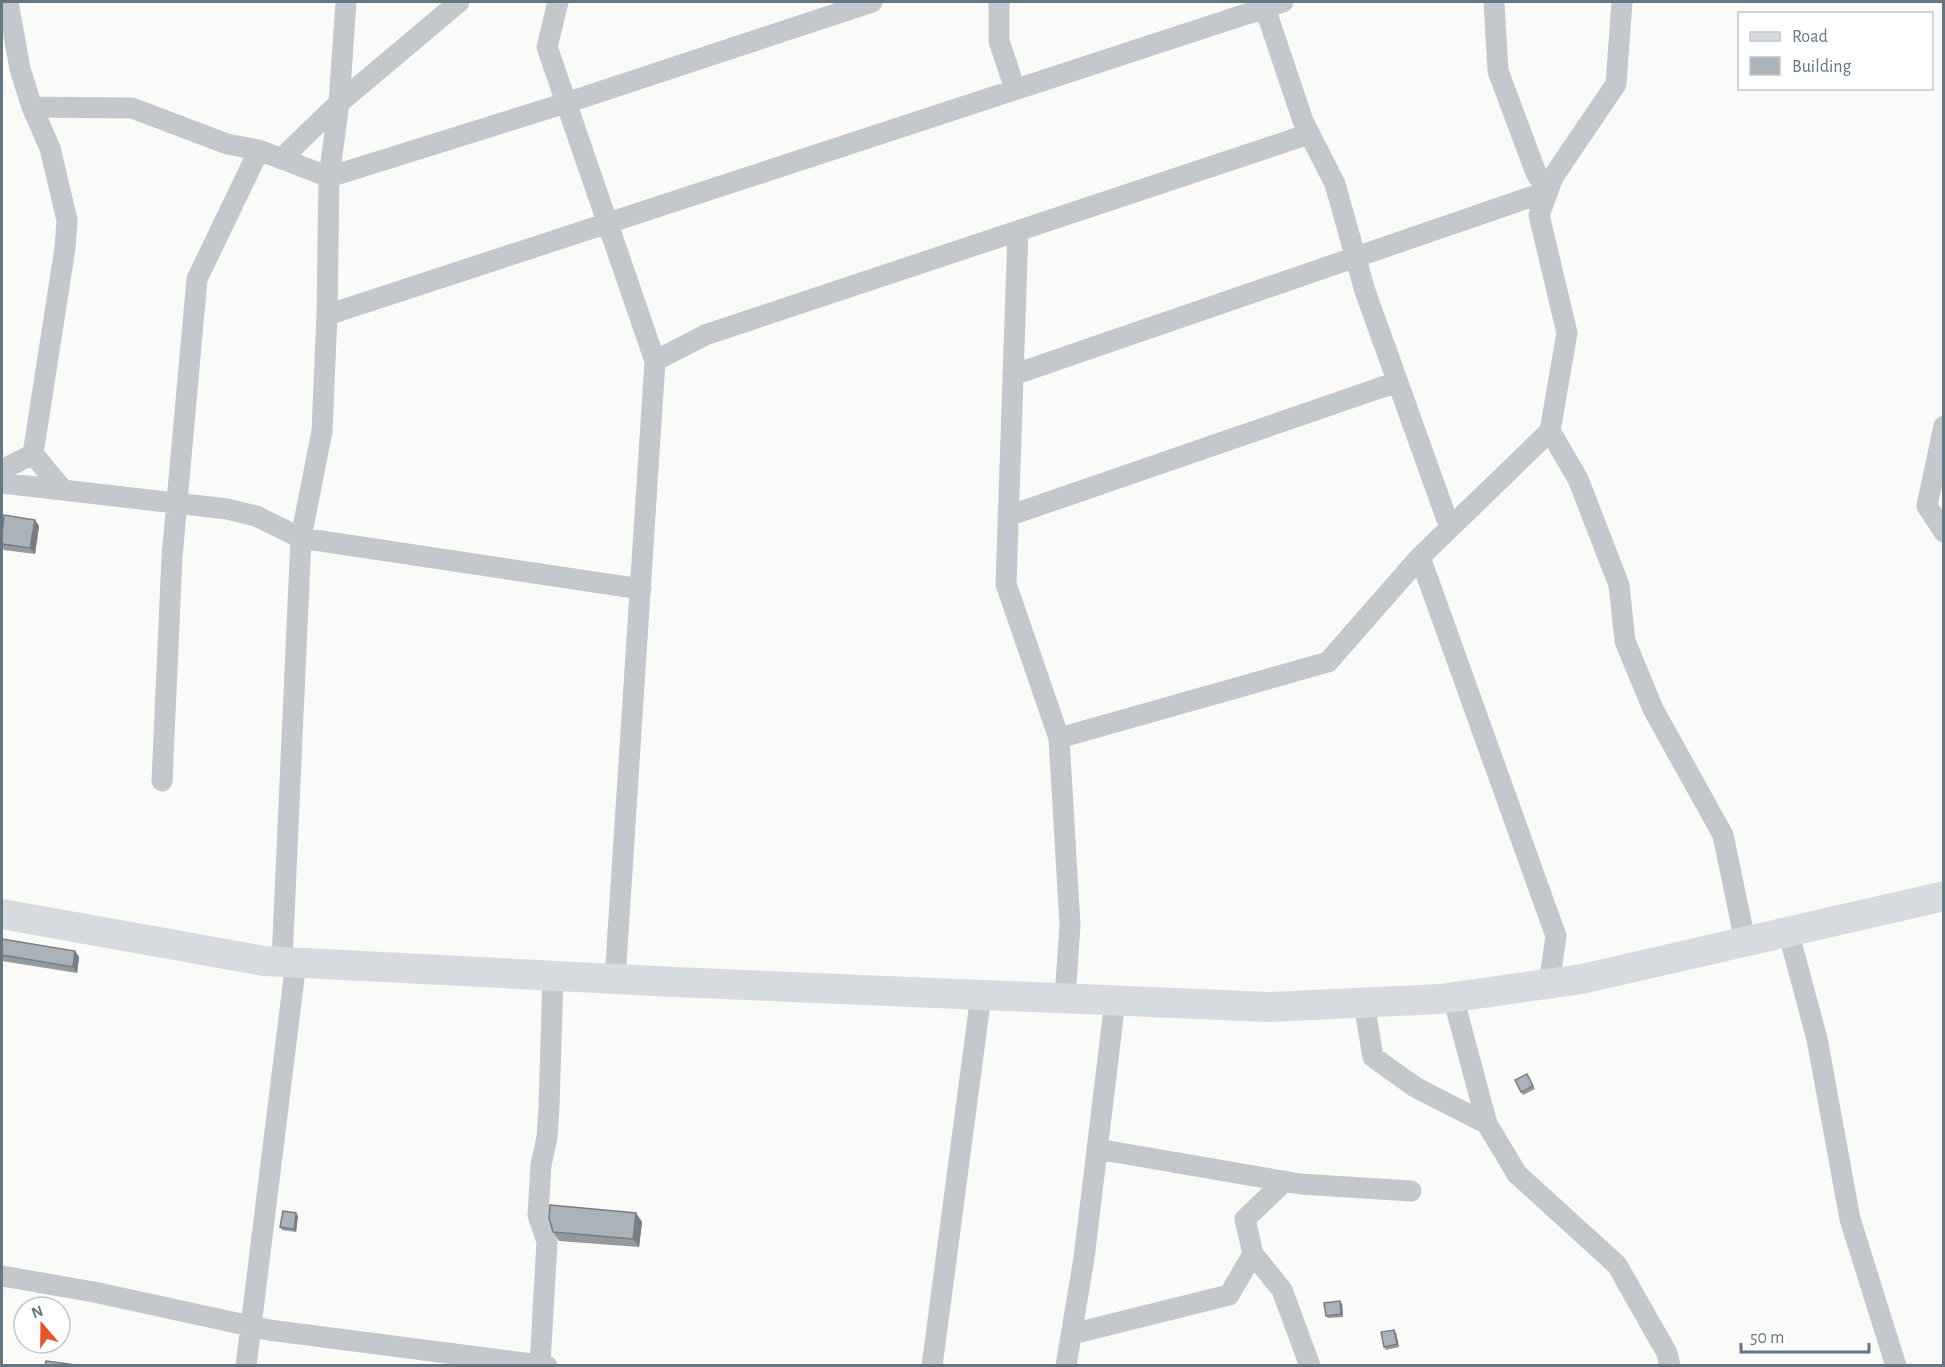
<svg xmlns="http://www.w3.org/2000/svg" width="1945" height="1367" viewBox="0 0 1945 1367" font-family="'Alegreya Sans',sans-serif">
<style>
.lines{fill:none;stroke-linecap:round;stroke-linejoin:round}
.street{stroke:#c3c8cc;stroke-width:21}
.secondary{stroke:#d6dbdf;stroke-width:30}
.wall{fill:#929a9f}
.shaded-wall{fill:#777d82}
.building{fill:#aab3b9;stroke:#777d82;stroke-width:1.5}
</style>
<rect width="100%" height="100%" fill="#fafaf8"/>
<g class="lines">
<path class="street" d="M 558,2 L 547,47 L 655,361 L 615,979
M 999,2 L 999,41 L 1015,89
M 1263,2 L 1303,121 L 1335,184 L 1365,291 L 1450,528
M 32,107 L 132,108 L 227,144 L 259,150 L 329,177 L 566,103 L 872,2
M 281,159 L 339,103 L 459,2
M 1018,231 L 1006,584 L 1059,738
M 327,315 L 1283,2
M 655,361 L 705,335 L 1309,134
M 1013,375 L 1548,191 L 1536,173 L 1498,71 L 1494,2
M 1944,426 L 1927,506 L 1944,532
M 1550,431 L 1578,479 L 1619,585 L 1625,641 L 1653,709 L 1723,835 L 1745,941
M 33,454 L 63,490
M 2,470 L 33,454 L 65,248 L 67,220 L 50,148 L 32,107 L 20,69 L 8,2
M 2,483 L 227,509 L 256,516 L 301,538 L 641,589
M 1008,516 L 1397,382
M 1420,557 L 1556,936 L 1549,984
M 162,781 L 172,557 L 197,279 L 259,150
M 1788,931 L 1817,1039 L 1850,1219 L 1896,1366
M 282,961 L 301,538 L 322,431 L 327,315 L 329,177 L 339,103 L 346,2
M 1453,997 L 1487,1124
M 1065,998 L 1070,925 L 1059,738 L 1328,662 L 1420,557 L 1550,431 L 1567,333 L 1539,215 L 1553,177 L 1616,84 L 1622,2
M 1364,1003 L 1373,1057 L 1415,1087 L 1487,1124 L 1517,1174 L 1617,1265 L 1667,1353 L 1670,1366
M 1097,1149 L 1300,1184 L 1411,1191
M 1253,1254 L 1282,1290 L 1310,1366
M 2,1276 L 94,1292 L 269,1330 L 547,1366
M 1072,1334 L 1229,1295 L 1253,1254 L 1245,1219 L 1285,1181
M 540,1364 L 547,1242 L 538,1215 L 541,1165 L 547,1137 L 549,1107 L 553,975
M 246,1366 L 296,962
M 932,1366 L 981,995
M 1066,1366 L 1084,1258 L 1115,1001"/>
<path class="secondary" d="M 2,914 L 264,961 L 675,982 L 1269,1007 L 1440,999 L 1582,979 L 1944,896"/>
</g>
<path class="wall" d="M 35,520 L 39,526 L 35,554 L 4,550 L 2,546 L 2,534 Z
M 2,939 L 75,951 L 79,957 L 77,973 L 2,961 Z
M 1529,1077 L 1535,1089 L 1523,1095 L 1521,1092 Z
M 636,1213 L 642,1222 L 639,1247 L 559,1241 L 553,1232 Z
M 298,1216 L 296,1232 L 282,1230 L 280,1227 Z
M 1340,1301 L 1342,1304 L 1343,1317 L 1328,1318 L 1326,1316 Z
M 1396,1333 L 1399,1347 L 1386,1350 L 1384,1347 Z"/>
<path class="shaded-wall" d="M 35,520 L 39,526 L 35,554 L 30,548 Z
M 75,951 L 79,957 L 77,973 L 73,967 Z
M 296,1213 L 298,1216 L 296,1232 L 294,1229 Z
M 636,1213 L 642,1222 L 639,1247 L 633,1239 Z
M 1340,1301 L 1342,1304 L 1343,1317 L 1341,1314 Z
M 1394,1330 L 1396,1333 L 1399,1347 L 1397,1344 Z"/>
<path class="building" d="M 4,515 L 35,520 L 30,548 L 2,544 L 2,534 Z
M 2,939 L 75,951 L 73,967 L 2,955 Z
M 1527,1074 L 1533,1086 L 1521,1092 L 1515,1080 Z
M 550,1205 L 636,1213 L 633,1239 L 553,1232 L 549,1218 Z
M 283,1211 L 296,1213 L 294,1229 L 280,1227 Z
M 1340,1301 L 1341,1314 L 1326,1316 L 1324,1303 Z
M 1394,1330 L 1397,1344 L 1384,1347 L 1381,1332 Z
M 46,1361 L 76,1365 L 45,1365 Z"/>
<rect width="1945" height="1367" fill="none" stroke="#657683" stroke-width="6"/>
<rect x="1738" y="12" width="195" height="78" fill="#ffffff" stroke="#c1c8cd" stroke-width="1.5"/>
<rect x="1750" y="32" width="30" height="9" fill="#d6dbdf" stroke="#c1c8cd" stroke-width="1.5"/>
<text x="1792" y="42" font-size="18" fill="#657683">Road</text>
<rect x="1750" y="57" width="30" height="18" fill="#aab3b9" stroke="#c1c8cd" stroke-width="1.5"/>
<text x="1792" y="72" font-size="18" fill="#657683">Building</text>
<g transform="translate(42 1325) rotate(340)"><circle r="28" fill="#ffffff" stroke="#c1c8cd" stroke-width="1.5"/>
<path d="M0-4.5L10 22L0 15L-10 22Z" fill="#e4572e"/>
<text y="-9" font-size="16" font-weight="bold" text-anchor="middle" fill="#657683">N</text>
</g>
<path d="M1741 1343v9h128v-9" fill="none" stroke="#657683" stroke-width="3"/>
<text x="1750" y="1343" font-size="18" fill="#657683" stroke="#ffffff" stroke-width="4.5" paint-order="stroke">50 m</text>
</svg>
